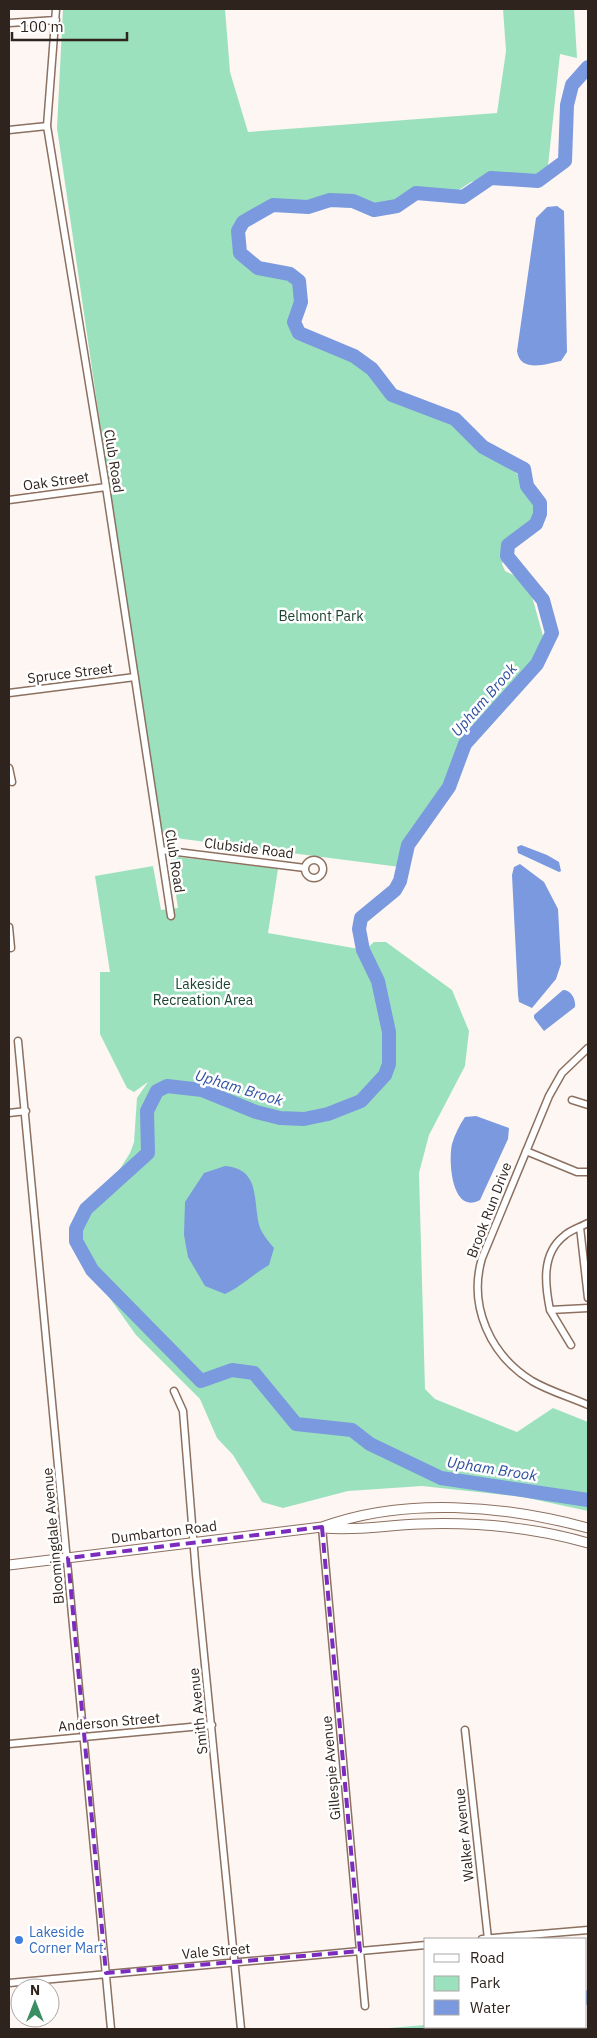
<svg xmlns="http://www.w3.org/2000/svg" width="597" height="2038" viewBox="0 0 597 2038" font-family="'IBM Plex Sans',sans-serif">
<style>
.green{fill:#9ce1be}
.water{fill:#7a99de}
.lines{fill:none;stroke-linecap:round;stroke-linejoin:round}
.river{stroke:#7a99de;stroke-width:14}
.minor-casing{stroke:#8c7060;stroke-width:9}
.secondary-casing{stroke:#8c7060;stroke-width:11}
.minor{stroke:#fff;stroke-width:6}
.secondary{stroke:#fff;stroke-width:9}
.marked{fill:none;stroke:#7b2cbf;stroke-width:4;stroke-dasharray:10 6;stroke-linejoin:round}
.shop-dot{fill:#3f7fe0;stroke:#fff;stroke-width:2}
.labels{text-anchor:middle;stroke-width:5;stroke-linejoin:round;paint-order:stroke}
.street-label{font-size:14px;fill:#2f231d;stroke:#fff}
.park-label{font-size:14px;fill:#1c4431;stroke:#fff}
.shop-label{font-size:14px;fill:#366cbe;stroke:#fff;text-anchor:start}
.water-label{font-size:15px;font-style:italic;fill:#2e4ea0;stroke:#fff}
</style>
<rect width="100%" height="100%" fill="#fdf6f3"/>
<path class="green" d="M 63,9 L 225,9 L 230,72 L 248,132 L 497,113 L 506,51 L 503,9 L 574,9 L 577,58 L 560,54 L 547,175 L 532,184 L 524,184 L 506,177 L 490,177 L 471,182 L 459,190 L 414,200 L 387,203 L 373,210 L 329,206 L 316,208 L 305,213 C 295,208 280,201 268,204 C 259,206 248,213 244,221 C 236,234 238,259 253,266 C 263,271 286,270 299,275 L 302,280 L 290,323 L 345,359 L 361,363 L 368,368 L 376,385 L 381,389 L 408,398 L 439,416 L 464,423 L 475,429 L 489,449 L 525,481 L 534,496 L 540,516 L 539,522 L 533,528 L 515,535 L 508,544 L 502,564 L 505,571 L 528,582 L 543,636 L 541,651 L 515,688 L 458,749 L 437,798 L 400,867 L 160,836 L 57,128 Z
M 170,856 L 278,869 L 268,933 L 359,949 L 363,952 L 374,942 L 386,942 L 452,990 L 469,1031 L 465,1066 L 429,1135 L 419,1173 L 425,1389 L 435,1399 L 517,1432 L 553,1408 L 588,1422 L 588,1511 L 523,1497 L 422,1486 L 348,1491 L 283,1508 L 262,1502 L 233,1455 L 217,1438 L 200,1399 L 136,1335 L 69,1241 L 73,1220 L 118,1172 L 130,1153 L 134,1142 L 137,1098 L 148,1082 L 134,1092 L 127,1088 L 100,1034 L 100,972 L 110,972 L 95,876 L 153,866 L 161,910 L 178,908 Z
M 426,2025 L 426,2027 L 532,2027 L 525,2029 L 376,2029 Z"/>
<path class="water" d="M 557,206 L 564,211 L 567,352 L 561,361 C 546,364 520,373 517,351 L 536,218 L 547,207 Z
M 521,845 L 547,855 L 559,862 L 561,871 L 559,872 L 518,853 L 517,847 Z
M 520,864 L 544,882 L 558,909 L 561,964 L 556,979 L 532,1008 L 519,1002 L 518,995 L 512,875 L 514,867 Z
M 563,990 C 571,990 576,999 575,1007 L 544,1031 L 534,1018 L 534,1015 Z
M 476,1116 L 509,1128 L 508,1139 L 480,1200 C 452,1215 448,1162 452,1144 C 455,1134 459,1126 465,1117 Z
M 225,1166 C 262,1169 252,1202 260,1228 C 263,1235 269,1242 274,1248 L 269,1265 C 253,1274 242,1286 225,1294 L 205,1286 L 188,1257 L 184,1235 L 185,1202 L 204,1173 Z"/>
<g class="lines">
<path class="river" d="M 588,67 L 572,85 L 567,105 L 565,161 L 538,181 L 491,178 L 463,197 L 416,193 L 397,206 L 374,210 L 353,201 L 330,200 L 308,207 L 273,205 L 243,222 L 238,231 L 240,253 L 258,268 L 290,274 L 299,281 L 301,302 L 294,322 L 299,333 L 354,356 L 372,369 L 392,395 L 455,419 L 483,447 L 524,469 L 527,486 L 540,503 L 540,514 L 536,524 L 508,545 L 507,556 L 543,600 L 552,633 L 537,664 L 465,744 L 449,787 L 408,845 L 400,881 L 395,890 L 361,918 L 359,929 L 363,950 L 378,981 L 389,1032 L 389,1064 L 385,1075 L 361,1101 L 328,1114 L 304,1119 L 280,1118 L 256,1112 L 202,1090 L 167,1086 L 157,1091 L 147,1111 L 148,1153 L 86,1209 L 76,1229 L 76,1241 L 92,1270 L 201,1381 L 232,1370 L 254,1373 L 296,1424 L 352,1430 L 370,1444 L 441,1478 L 588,1500
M 586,1998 L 588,1997
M 516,2029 L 525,2027"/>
<g class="minor-casing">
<path id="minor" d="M 56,9 L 47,126 L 106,487 L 171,916
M 9,23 L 56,20
M 9,130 L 47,126
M 9,500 L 106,487
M 9,693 L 135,677
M 9,768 L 12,782
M 161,850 L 305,868
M305 869a9 9 0 1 1 18 0a9 9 0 1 1-18 0Z
M 9,927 L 11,948
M 18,1041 L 111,2029
M 588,1048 L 562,1073 L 549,1096 L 482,1258 C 468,1306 490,1355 532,1381 C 549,1391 570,1397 588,1405
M 572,1100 L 588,1105
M 9,1113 L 26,1111
M 526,1151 L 577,1172 L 588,1172
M 588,1223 C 581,1227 570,1230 564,1236 C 541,1254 545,1285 550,1310 L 588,1308
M 580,1227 L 588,1298
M 550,1310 L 571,1345
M 174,1391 L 183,1411 L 196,1574 L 241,2029
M 322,1527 L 365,2006
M 465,1730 L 488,1939
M 9,1744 L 212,1725
M 482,1939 L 588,1930
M 9,1983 L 426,1945"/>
</g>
<g class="secondary-casing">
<path id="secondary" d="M 324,1528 C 359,1531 386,1525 420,1524 C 477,1522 533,1527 588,1543
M 9,1565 L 322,1527 C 404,1497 504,1505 588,1528"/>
</g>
<use href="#minor" class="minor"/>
<use href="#secondary" class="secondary"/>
</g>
<path class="marked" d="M 322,1527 L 360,1951 L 106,1973 L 68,1558 Z"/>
<circle class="shop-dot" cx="19" cy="1940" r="5"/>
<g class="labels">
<g class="street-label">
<text transform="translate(114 461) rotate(81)" y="5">Club Road</text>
<text transform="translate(56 481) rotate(-8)" y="5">Oak Street</text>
<text transform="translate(70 673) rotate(-7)" y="5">Spruce Street</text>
<text transform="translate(249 848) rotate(7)" y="5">Clubside Road</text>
<text transform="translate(175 861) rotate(81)" y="5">Club Road</text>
<text transform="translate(489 1210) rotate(-69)" y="5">Brook Run Drive</text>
<text transform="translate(164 1532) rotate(-7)" y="5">Dumbarton Road</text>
<text transform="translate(53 1536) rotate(-95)" y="5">Bloomingdale Avenue</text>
<text transform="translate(198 1711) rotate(-96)" y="5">Smith Avenue</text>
<text transform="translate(109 1722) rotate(-5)" y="5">Anderson Street</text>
<text transform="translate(331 1768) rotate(-95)" y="5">Gillespie Avenue</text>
<text transform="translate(464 1835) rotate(-96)" y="5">Walker Avenue</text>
<text transform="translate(216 1951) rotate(-5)" y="5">Vale Street</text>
</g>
<g class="park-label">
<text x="321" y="621">Belmont Park</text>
<text x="203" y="989">Lakeside<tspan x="203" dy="16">Recreation Area</tspan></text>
</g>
<g class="shop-label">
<text x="29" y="1937">Lakeside<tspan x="29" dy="16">Corner Mart</tspan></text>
</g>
<g class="water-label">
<text transform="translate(484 700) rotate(-49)" y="5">Upham Brook</text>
<text transform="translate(239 1088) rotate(17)" y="5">Upham Brook</text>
<text transform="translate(492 1469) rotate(9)" y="5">Upham Brook</text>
</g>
</g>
<rect width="597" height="2038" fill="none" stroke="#2f231d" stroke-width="20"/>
<rect x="424" y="1938" width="162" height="90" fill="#ffffff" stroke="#aca7a5"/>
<rect x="434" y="1954" width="25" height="8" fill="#ffffff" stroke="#aca7a5"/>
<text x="470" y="1963" font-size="15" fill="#2f231d">Road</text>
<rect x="434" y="1976" width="25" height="15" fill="#9ce1be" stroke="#aca7a5"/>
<text x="470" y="1988" font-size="15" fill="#2f231d">Park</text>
<rect x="434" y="2000" width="25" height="15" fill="#7a99de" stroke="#aca7a5"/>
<text x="470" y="2013" font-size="15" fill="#2f231d">Water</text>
<g transform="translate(35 2003)"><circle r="24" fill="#ffffff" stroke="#aca7a5"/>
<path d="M0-4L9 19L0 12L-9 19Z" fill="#3a8e61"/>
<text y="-8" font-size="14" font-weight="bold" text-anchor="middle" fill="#2f231d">N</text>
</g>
<path d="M12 32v8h115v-8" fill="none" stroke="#2f231d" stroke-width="2.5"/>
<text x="20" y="32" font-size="15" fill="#2f231d" stroke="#ffffff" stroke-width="4" paint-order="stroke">100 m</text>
</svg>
